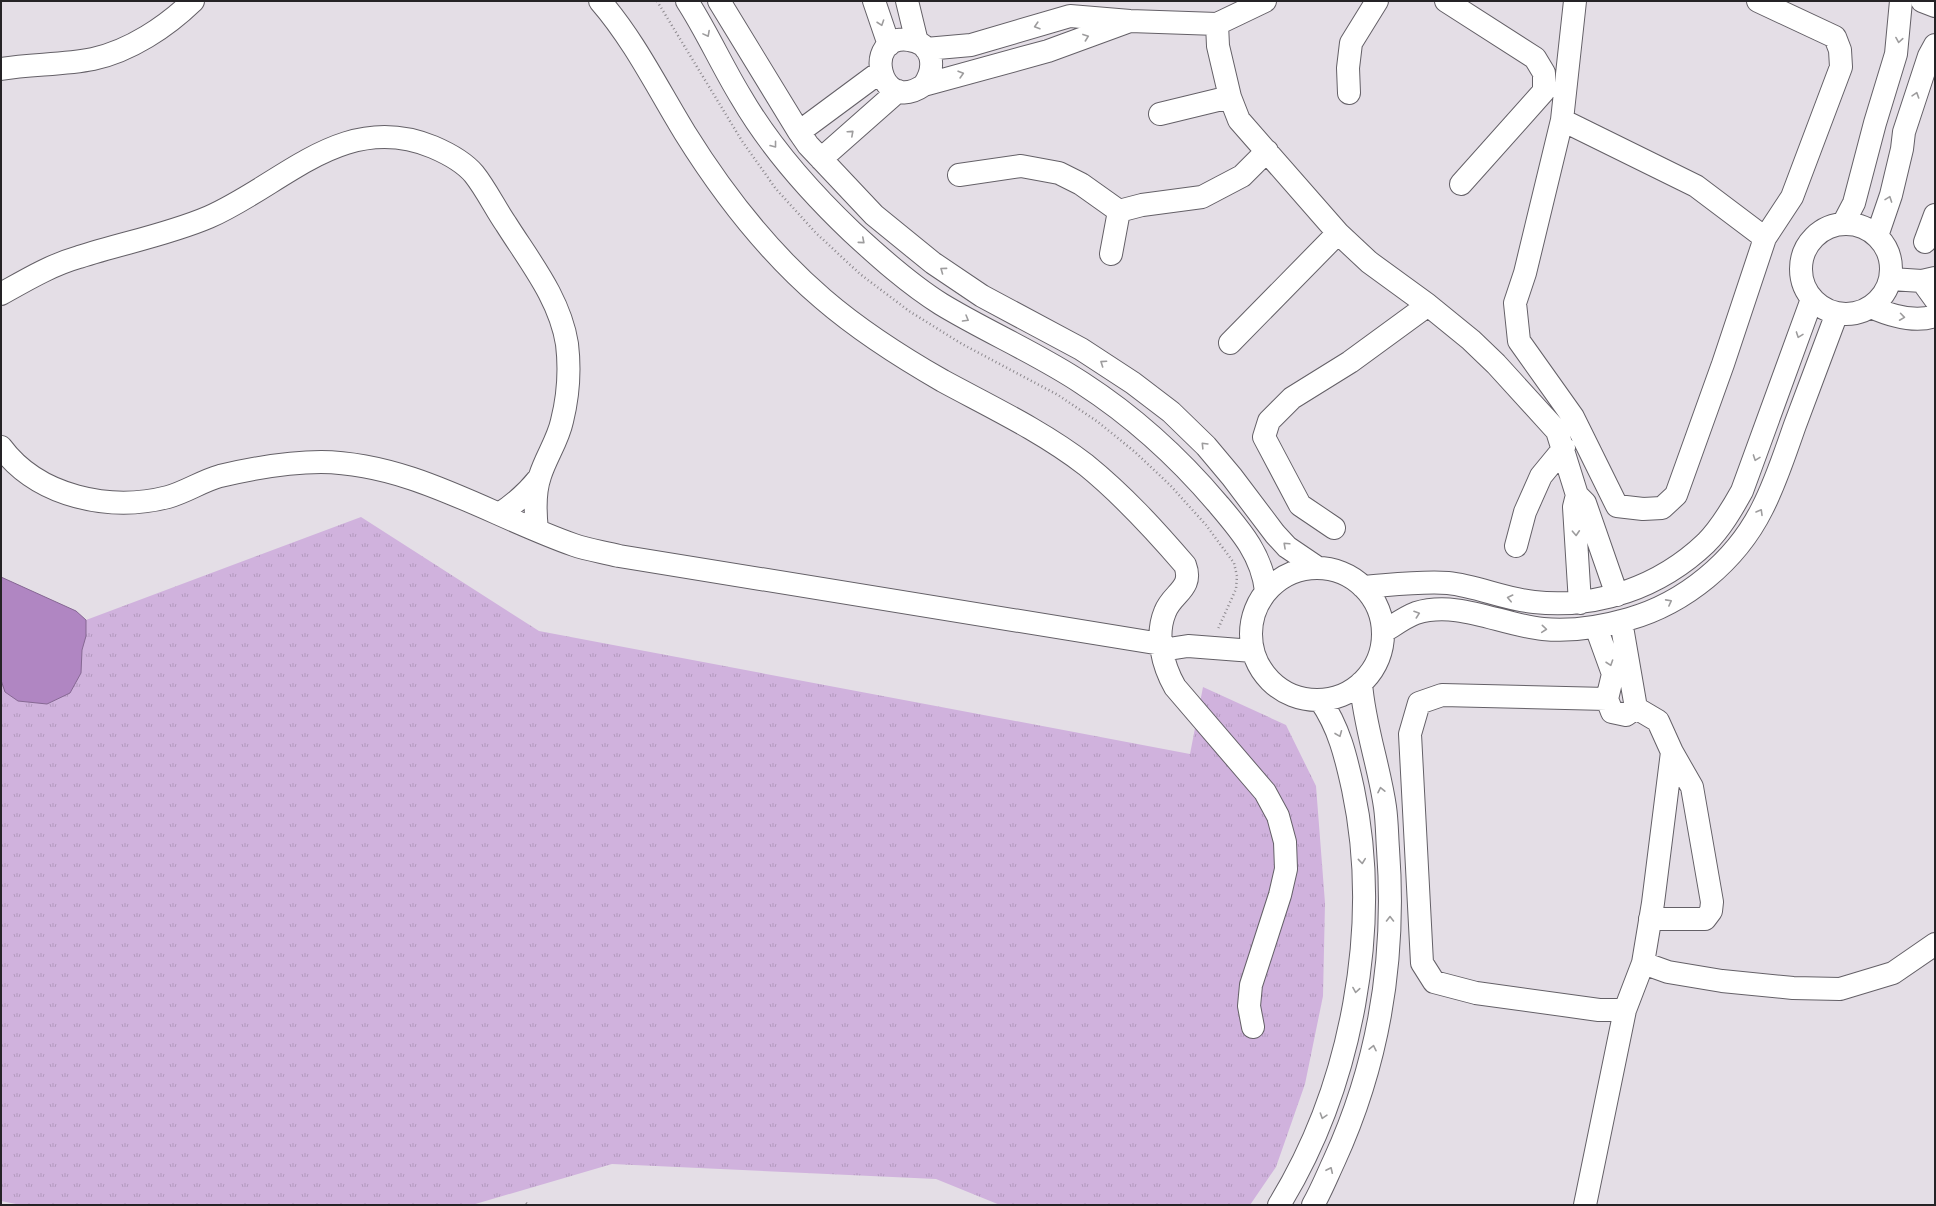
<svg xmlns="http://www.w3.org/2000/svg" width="1936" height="1206" viewBox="0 0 1936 1206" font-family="'Golos Text',sans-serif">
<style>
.grass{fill:url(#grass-tufts)}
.water{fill:#b086c2;stroke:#866893}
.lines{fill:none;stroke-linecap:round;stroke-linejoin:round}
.minor-casing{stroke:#646067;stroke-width:24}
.major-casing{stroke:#646067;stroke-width:24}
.path{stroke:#8c888d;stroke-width:2.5;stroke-dasharray:1 3;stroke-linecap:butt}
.minor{stroke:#fff;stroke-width:22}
.major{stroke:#fff;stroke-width:22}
.oneway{stroke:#9d9c9d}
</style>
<defs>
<pattern id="grass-tufts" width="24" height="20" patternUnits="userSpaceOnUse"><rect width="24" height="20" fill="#d0b2dd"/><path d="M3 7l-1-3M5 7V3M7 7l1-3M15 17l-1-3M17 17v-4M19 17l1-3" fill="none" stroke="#b299be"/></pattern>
</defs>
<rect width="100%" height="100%" fill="#e4dee6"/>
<path class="grass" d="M 361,517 L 539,631 L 1190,754 L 1203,687 L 1286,725 L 1316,786 L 1325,903 L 1323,996 L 1305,1084 L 1276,1167 L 1250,1205 L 1000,1205 L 936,1179 L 612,1164 L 472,1205 L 21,1205 L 1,1201 L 1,577 L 76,611 L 86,620 Z"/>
<path class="water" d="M 1,577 L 76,611 L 86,620 L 86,636 L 82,650 L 81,673 L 70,693 L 47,704 L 18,701 L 5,692 L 1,680 Z"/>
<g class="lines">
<g class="minor-casing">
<path id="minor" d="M 600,1 C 634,40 658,89 685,133 C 723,194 768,252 823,299 C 859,330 901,357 943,381 C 991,407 1042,431 1086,465 C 1123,495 1154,529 1185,565 C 1194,589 1172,593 1165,612 C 1155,636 1163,666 1175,687 L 1265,792 L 1278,816 L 1285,842 L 1286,869 L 1280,895 L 1251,985 L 1249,1006 L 1253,1027
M 687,1 C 707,32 722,66 741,97 C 770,147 810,192 852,232 C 879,257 909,284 941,304 C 987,332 1037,353 1082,383 C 1133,416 1179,458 1218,504 C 1241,531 1262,555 1266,591
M 719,1 L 799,132 L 808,145 L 874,215 L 933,263 L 982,296 L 1081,349 L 1133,383 L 1171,412 L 1206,446 L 1232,477 L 1275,534 L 1287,547 L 1318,568
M 874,1 L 889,45
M 907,1 L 917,42
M 1446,1 L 1535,58 L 1544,73 L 1544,91 L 1461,184
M 1575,1 L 1562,120 L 1525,273 L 1515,303 L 1519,341 L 1573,417 L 1617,506 L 1643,509 L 1662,508 L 1676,495 L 1723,364 L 1765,238 L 1792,197 L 1841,67 L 1840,50 L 1835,37 L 1758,1
M 1217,24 L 1218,46 L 1230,97 L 1239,120 L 1338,233 L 1369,262 L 1428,305 L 1471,340 L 1496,364 L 1557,431 L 1577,495 L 1585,503 L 1617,595
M 926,49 L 971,45 L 1070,16 L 1130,21 L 1217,24 L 1265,1
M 1,69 C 31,64 63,65 93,59 C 130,51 166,27 193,1
M 924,85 C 936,68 934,43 909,40 C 862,33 878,117 924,85 L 1048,51 L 1130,21
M 1349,93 L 1348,68 L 1351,43 L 1377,1
M 1160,114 L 1230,97
M 1562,120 L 1696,186 L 1765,238
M 799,132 L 880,72
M 821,159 L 898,91
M 959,175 L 1021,166 L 1059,173 L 1081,184 L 1119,211
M 1843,224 L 1854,203 L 1875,123 L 1896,54 L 1901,1
M1801 269a45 45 0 1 1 90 0a45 45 0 1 1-90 0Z
M 1877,236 L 1891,195 L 1902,149 L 1904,132 L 1929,56 L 1935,45
M 1925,242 L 1935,215
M 1111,254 L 1119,211 L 1142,205 L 1202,197 L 1242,176 L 1267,151
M 1891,279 L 1922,281 L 1935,278
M 1922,281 L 1935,299
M 1,294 C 26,280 51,265 79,257 C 122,243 167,235 209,217 C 284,184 344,110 433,147 C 447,153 464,162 474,174 C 486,189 495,208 506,224 C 530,262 560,299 567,344 C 570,369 568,397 562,421 C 558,440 546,457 540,476 C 534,493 535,512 537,530
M 1871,307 C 1889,315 1915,323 1935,316
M 1230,343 L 1338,233
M 1,447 C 38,497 110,512 168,497 C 186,492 202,481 220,476 C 254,468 287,462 321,462 C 412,463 491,516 574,545 C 588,550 604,552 619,556 L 1161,644
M 1577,495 L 1574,507 L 1580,603
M 499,514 C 515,504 527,493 539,478
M 1334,528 L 1300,505 L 1264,437 L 1269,421 L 1292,398 L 1350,362 L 1428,305
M 1516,546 L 1525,512 L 1541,476 L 1564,448
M1251 634a66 66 0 1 1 132 0a66 66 0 1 1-132 0Z
M 1363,587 C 1391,585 1420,581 1448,583 C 1477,586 1504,599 1534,602 C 1597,609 1660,587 1706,543 C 1721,528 1732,509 1742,491 L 1812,299
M 1621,621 L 1636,708 L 1658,721 L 1672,752 L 1692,787 L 1712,902 L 1711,911 L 1705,919 L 1650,919
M 1596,627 L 1613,674 L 1607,699 L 1612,712 L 1626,715 L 1636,708
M 1383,632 C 1393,626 1405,617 1416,613 C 1458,600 1501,625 1543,629 C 1572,632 1601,627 1629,619 C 1685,603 1736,561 1762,509 C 1776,482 1785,453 1795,425 C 1809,388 1823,350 1837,313
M 1162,650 L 1188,646 L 1253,651
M 1607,699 L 1442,695 L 1419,703 L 1410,734 L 1422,963 L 1434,982 L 1476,993 L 1599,1010 L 1625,1010 L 1643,963
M 1672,752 L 1653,903 L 1643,963 L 1668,972 L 1722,981 L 1793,988 L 1840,989 L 1893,973 L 1935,944
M 1279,1205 C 1352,1086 1382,926 1353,789 C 1346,757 1339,727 1320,700
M 1313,1205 C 1321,1191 1327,1176 1334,1161 C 1379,1063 1396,957 1388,849 C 1387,835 1387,821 1385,807 C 1379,765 1364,725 1361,683
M 1585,1205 L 1625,1010"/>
</g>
<g class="major-casing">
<path id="major" d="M 1922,1 L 1935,6"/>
</g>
<path class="path" d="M 657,1 L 742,141 L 776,189 L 816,233 L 860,274 L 909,311 L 962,344 L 1058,395 L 1098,422 L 1135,452 L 1170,485 L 1206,525 L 1234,563 L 1237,576 L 1236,589 L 1218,629
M 526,1203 L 528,1205"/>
<use href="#minor" class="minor"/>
<use href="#major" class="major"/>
</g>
<defs><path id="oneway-chevron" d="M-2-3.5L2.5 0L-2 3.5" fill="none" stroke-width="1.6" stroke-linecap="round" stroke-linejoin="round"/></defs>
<g class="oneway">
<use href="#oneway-chevron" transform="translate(881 23) rotate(71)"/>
<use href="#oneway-chevron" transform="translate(1037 26) rotate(163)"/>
<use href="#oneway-chevron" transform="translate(707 34) rotate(62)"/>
<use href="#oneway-chevron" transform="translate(1086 37) rotate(-20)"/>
<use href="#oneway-chevron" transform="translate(1899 40) rotate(99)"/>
<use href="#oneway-chevron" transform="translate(961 74) rotate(-16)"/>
<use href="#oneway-chevron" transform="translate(1916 95) rotate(-72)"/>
<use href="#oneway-chevron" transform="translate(851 133) rotate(-42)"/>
<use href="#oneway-chevron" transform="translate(774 145) rotate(52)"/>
<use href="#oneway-chevron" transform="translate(1889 199) rotate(-70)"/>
<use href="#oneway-chevron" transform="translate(862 241) rotate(41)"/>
<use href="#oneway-chevron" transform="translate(943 270) rotate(-144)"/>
<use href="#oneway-chevron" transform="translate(1902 317) rotate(8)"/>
<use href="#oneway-chevron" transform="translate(966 319) rotate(30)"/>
<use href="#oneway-chevron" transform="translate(1799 335) rotate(110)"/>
<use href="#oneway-chevron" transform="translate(1103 363) rotate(-146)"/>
<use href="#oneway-chevron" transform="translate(1204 445) rotate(-134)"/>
<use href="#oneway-chevron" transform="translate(1756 458) rotate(110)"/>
<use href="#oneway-chevron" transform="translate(1760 512) rotate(-60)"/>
<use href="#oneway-chevron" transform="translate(1576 533) rotate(87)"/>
<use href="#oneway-chevron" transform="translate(1286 545) rotate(-137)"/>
<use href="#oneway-chevron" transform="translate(1510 598) rotate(-167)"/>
<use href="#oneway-chevron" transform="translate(1669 602) rotate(-28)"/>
<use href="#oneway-chevron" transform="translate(1417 614) rotate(-19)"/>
<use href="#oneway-chevron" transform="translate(1544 629) rotate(5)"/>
<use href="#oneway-chevron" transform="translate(1610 663) rotate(71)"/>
<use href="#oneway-chevron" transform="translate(1339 734) rotate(68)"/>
<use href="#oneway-chevron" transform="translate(1381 790) rotate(-102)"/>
<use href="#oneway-chevron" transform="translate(1362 861) rotate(84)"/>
<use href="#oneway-chevron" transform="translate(1390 919) rotate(-90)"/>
<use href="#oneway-chevron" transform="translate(1356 990) rotate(99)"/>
<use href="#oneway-chevron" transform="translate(1373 1048) rotate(-78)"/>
<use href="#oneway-chevron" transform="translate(1323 1116) rotate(108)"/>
<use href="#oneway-chevron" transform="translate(1330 1170) rotate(-65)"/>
</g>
<rect width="1936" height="1206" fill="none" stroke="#252326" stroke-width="4"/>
</svg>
